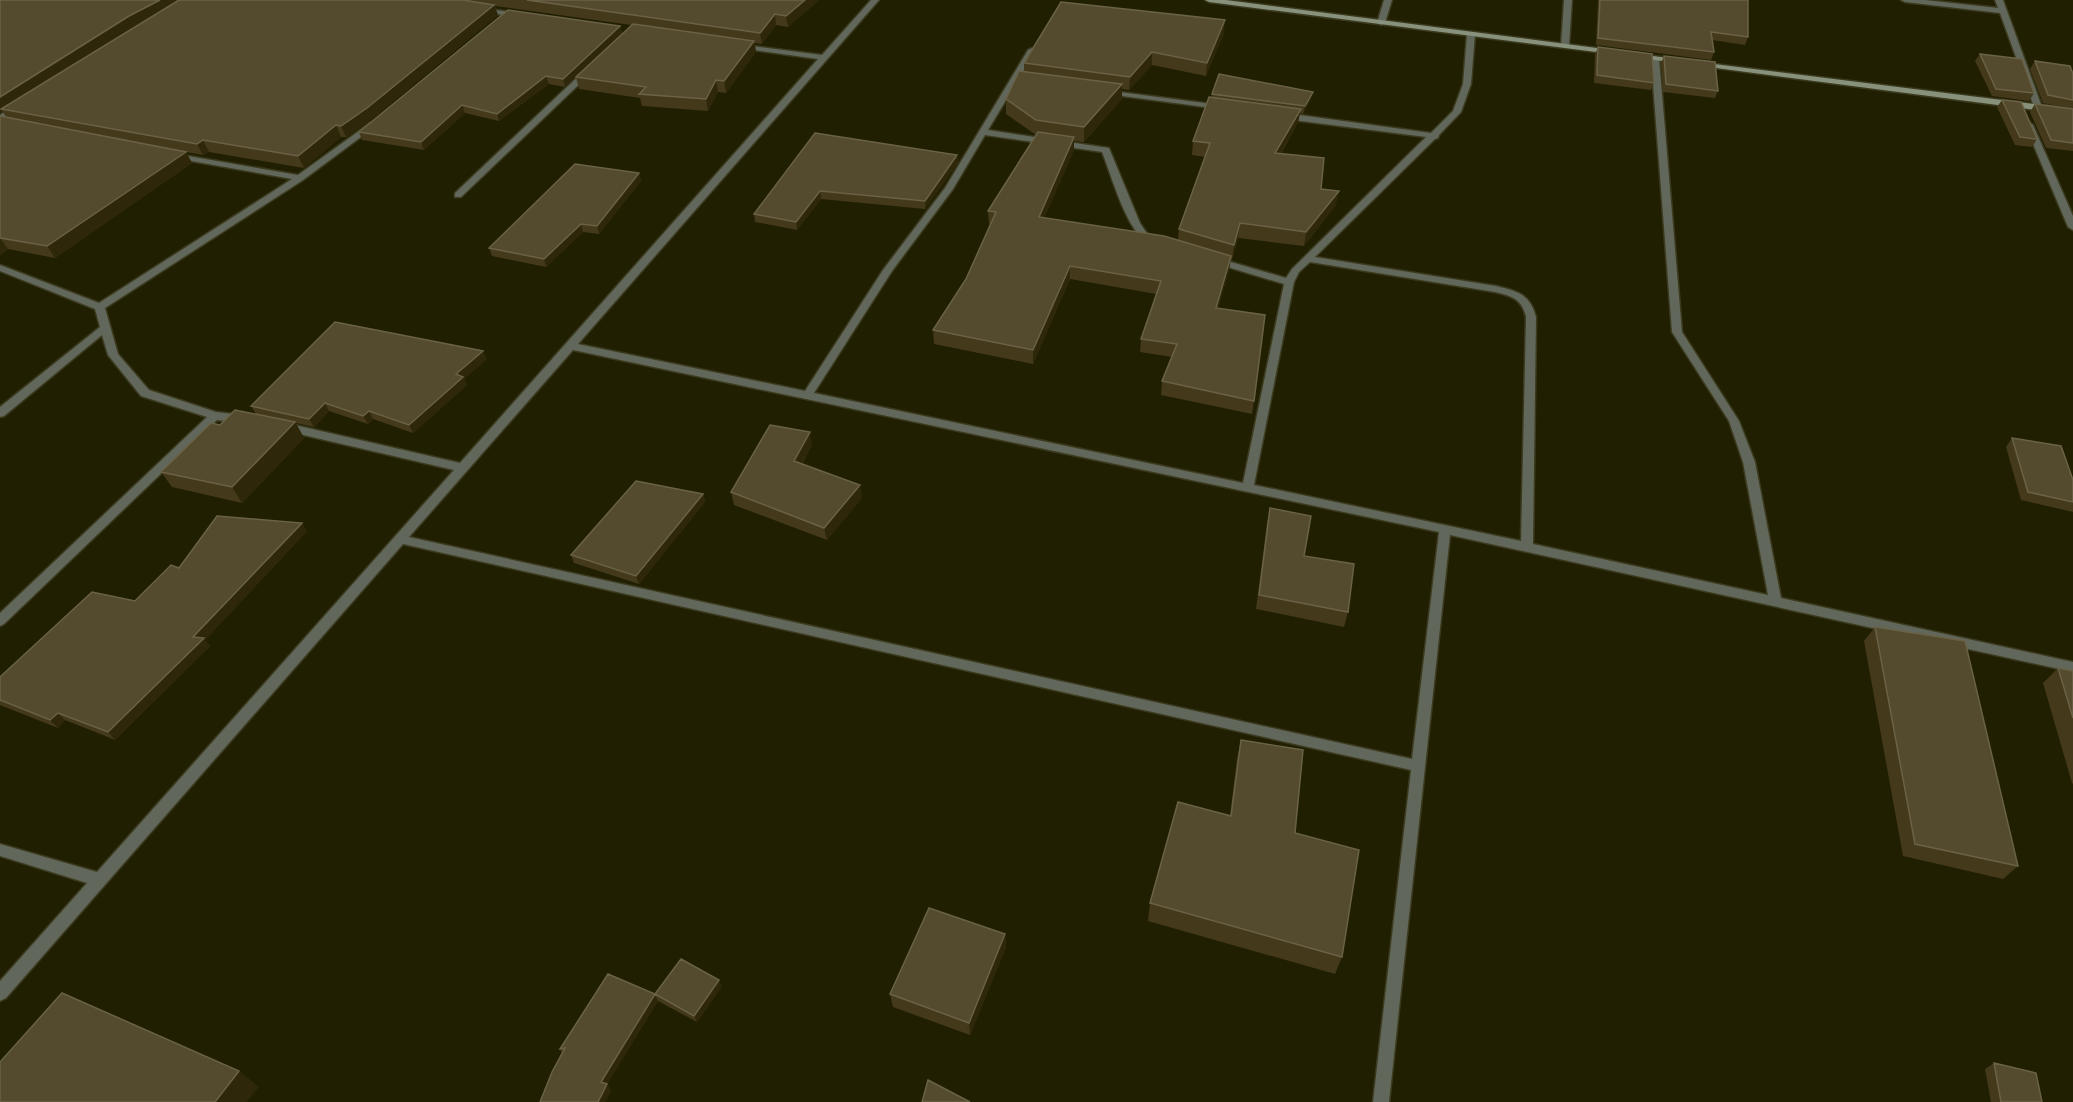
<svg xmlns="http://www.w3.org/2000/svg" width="2073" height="1102" viewBox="0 0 2073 1102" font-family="'Source Serif 4',serif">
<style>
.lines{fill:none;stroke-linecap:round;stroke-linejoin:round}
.street-casing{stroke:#3b3a1e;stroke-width:3}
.secondary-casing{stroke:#3b3a1e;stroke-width:3}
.street{fill:#61675a;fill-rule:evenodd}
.secondary{fill:#87917c;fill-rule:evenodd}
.wall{fill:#44391b}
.shaded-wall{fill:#2e2709}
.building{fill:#544a2e;stroke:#6a6247;stroke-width:1.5}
</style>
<rect width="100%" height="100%" fill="#201f01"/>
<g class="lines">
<g class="street-casing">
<path id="street" d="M 871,0 L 879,0 L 578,344 L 805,391 L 883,270 L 945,188 L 1028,50 L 1032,48 L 1036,50 L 988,130 L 1109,148 L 1140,223 L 1146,232 L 1156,241 L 1151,244 C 1127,235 1112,176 1102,152 L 985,135 L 953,189 L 892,271 L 814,393 L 1243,483 L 1284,284 L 1211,262 L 1209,260 L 1214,257 L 1286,278 L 1292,269 L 1426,137 L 1285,119 L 1281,116 L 1285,113 L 1431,133 L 1453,111 L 1463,84 L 1467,34 L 1471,32 L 1475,34 L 1471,84 L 1461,112 L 1439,135 L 1438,138 L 1435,139 L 1315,257 L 1496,286 C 1517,291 1530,294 1536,317 L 1533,544 L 1768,595 L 1743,462 L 1729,421 L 1672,332 L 1651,58 L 1655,56 L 1659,58 L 1682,332 L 1739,421 L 1755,462 L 1781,598 L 2073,662 L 2073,672 L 1450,535 L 1389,1102 L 1373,1102 L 1411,770 L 403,544 L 6,998 L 0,1001 L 0,981 L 87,883 L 0,856 L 0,844 L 97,872 L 454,470 L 286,431 L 281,427 L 282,424 L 286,423 L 460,463 L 818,59 L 739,48 L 736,48 L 736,44 L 822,55 ZM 1310,262 L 1495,292 C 1512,296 1522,299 1526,317 L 1521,541 L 1254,485 L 1294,282 L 1299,272 ZM 573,350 L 1439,532 L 1412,759 L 409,537 Z
M 1384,0 L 1392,0 L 1385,23 L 1381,25 L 1377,23 Z
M 1564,0 L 1572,0 L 1569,46 L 1565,48 L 1561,46 Z
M 1901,0 L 1925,0 L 1998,8 L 1995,0 L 2003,0 L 2042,107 L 2041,109 L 2034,107 L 2000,13 L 1905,2 Z
M 478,8 L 520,13 L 524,15 L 520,17 L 481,12 L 478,12 Z
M 586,69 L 593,71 L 461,197 L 455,197 L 455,193 Z
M 1104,90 L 1220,105 L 1224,107 L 1220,109 L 1107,94 L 1103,92 Z
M 16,104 L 23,106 L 0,122 L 0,115 Z
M 2029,122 L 2033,125 L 2073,216 L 2073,230 L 2068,227 L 2025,125 Z
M 370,123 L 377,125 L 303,180 L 105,308 L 118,354 L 149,390 L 216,412 L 242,415 L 247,419 L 242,423 L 217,420 L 4,624 L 0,626 L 0,613 L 207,417 L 141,396 L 108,355 L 102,335 L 4,416 L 0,417 L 0,407 L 100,327 L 95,309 L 0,271 L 0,265 L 99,303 L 292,179 L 174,158 L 170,155 L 171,153 L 298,175 Z"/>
</g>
<g class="secondary-casing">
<path id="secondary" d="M 1205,0 L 1226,0 L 1612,50 L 1616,52 L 1612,54 L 1209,2 Z
M 1635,54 L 1678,59 L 1682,61 L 1678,63 L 1638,58 L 1634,56 Z
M 1698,62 L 2073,109 L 2073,115 L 1701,66 L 1697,64 Z"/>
</g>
<use href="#street" class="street"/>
<use href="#secondary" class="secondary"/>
</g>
<path class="wall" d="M 0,0 L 819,0 L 788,27 L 776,25 L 762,44 L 755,43 L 756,52 L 726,93 L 718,92 L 708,111 L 642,106 L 640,98 L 579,89 L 576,77 L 565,87 L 549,84 L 499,121 L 465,113 L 424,150 L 362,140 L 359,132 L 620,26 L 622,34 L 631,25 L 495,6 L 498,15 L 372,119 L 346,137 L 341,137 L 304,168 L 209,152 L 203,155 L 186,152 L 192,163 L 55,258 L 8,249 L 0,255 L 0,116 L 7,118 L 2,111 L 0,112 Z
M 1598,0 L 1748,0 L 1748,37 L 1745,45 L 1712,40 L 1714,52 L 1711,60 L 1596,45 Z
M 1224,33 L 1206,76 L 1152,65 L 1129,90 L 1122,89 L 1122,99 L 1084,142 L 1074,141 L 1074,150 L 1044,218 L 1178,240 L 1179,229 L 1206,157 L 1192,155 L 1193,141 L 1212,97 L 1212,94 L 1311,99 L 1303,114 L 1300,113 L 1298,122 L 1281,154 L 1321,189 L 1336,205 L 1304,246 L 1238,238 L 1232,260 L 1231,259 L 1229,270 L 1218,308 L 1254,401 L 1252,414 L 1161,395 L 1162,381 L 1172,357 L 1140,352 L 1141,339 L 1156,294 L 1070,279 L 1033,364 L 934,344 L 933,330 L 966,279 L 991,224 L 989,224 L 988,211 L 1036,135 L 1006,114 L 1006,99 L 1024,71 L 1024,63 Z
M 1598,47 L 1654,83 L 1651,90 L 1594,83 L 1595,55 Z
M 1980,54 L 2034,93 L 2029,101 L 1992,96 L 1975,61 Z
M 1664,56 L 1718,91 L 1715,98 L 1663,92 L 1661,63 Z
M 2035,61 L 2073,74 L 2073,109 L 2043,103 L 2030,69 Z
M 2002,100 L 2037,139 L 2032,147 L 2015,145 L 1997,107 Z
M 2035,104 L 2073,109 L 2073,151 L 2046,148 L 2030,112 Z
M 815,133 L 957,155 L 958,163 L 925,209 L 821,199 L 797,230 L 755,222 L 754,214 Z
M 639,173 L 641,181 L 599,234 L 583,232 L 546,267 L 492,256 L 489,248 Z
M 487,359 L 464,379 L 467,385 L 413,433 L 373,419 L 368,424 L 329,411 L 314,427 L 296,423 L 304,438 L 242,503 L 172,487 L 161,472 L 220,425 L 256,414 L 251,406 Z
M 2012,438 L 2073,480 L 2073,512 L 2021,500 L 2006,447 Z
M 812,444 L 802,464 L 862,498 L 827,540 L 734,505 L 731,492 Z
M 703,494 L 705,502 L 639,584 L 574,563 L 571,555 Z
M 1270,508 L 1304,556 L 1348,612 L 1344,627 L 1256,609 L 1267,523 Z
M 307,531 L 205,640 L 210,646 L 115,740 L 65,720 L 58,728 L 0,705 L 0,677 L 135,601 L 179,568 Z
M 1875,627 L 2018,866 L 2003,879 L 1903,856 L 1864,641 Z
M 2058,668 L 2073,671 L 2073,784 L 2072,783 L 2043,683 Z
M 1241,740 L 1295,833 L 1342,957 L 1335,974 L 1148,921 L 1150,903 L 1230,816 L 1237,759 Z
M 1005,934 L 1006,947 L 970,1035 L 893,1007 L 890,994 Z
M 722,986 L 697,1022 L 658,1001 L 607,1084 L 611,1090 L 605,1102 L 540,1102 L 562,1053 L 560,1049 L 655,994 Z
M 1994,1063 L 2042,1102 L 1991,1102 L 1985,1069 Z"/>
<path class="shaded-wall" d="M 160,0 L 185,0 L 1,109 L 2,111 L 0,112 L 0,97 L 129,16 Z
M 805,0 L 819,0 L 788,27 L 786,16 Z
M 494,5 L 498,15 L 372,119 L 346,137 L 341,126 Z
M 775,14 L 776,25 L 762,44 L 760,33 Z
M 1225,20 L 1224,33 L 1206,76 L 1207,63 Z
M 620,26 L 622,34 L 565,87 L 563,79 Z
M 754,41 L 756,52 L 726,93 L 724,81 Z
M 1152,52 L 1152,65 L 1129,90 L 1130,77 Z
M 546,76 L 549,84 L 499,121 L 497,114 Z
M 716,80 L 718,92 L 708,111 L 706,99 Z
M 1122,84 L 1122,99 L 1084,142 L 1084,127 Z
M 1313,92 L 1311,99 L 1303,114 L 1305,106 Z
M 462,105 L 465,113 L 424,150 L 421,142 Z
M 1301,109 L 1298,122 L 1273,167 L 1275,153 Z
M 336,125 L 341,137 L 304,168 L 298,156 Z
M 1074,137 L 1074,150 L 1039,231 L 1039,217 Z
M 203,140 L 209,152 L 203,155 L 197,144 Z
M 186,152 L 192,163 L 55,258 L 47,246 Z
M 957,155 L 958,163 L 925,209 L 925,201 Z
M 639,173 L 641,181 L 599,234 L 597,226 Z
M 820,191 L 821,199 L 797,230 L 796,222 Z
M 1339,191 L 1336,205 L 1304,246 L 1306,232 Z
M 1240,223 L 1238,238 L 1232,260 L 1234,245 Z
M 581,224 L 583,232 L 546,267 L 544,259 Z
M 0,238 L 8,249 L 0,255 Z
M 1231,256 L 1229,270 L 1214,322 L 1216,308 Z
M 1070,266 L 1070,279 L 1033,364 L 1033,350 Z
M 483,351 L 487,359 L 464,379 L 467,385 L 413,433 L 409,425 L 456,374 Z
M 325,403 L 329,411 L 314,427 L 309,419 Z
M 369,411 L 373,419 L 368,424 L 363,416 Z
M 295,422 L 304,438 L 242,503 L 232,487 Z
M 810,432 L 812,444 L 796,474 L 794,461 Z
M 860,485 L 862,498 L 827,540 L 824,528 Z
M 703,494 L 705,502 L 639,584 L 636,576 Z
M 302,523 L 307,531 L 205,640 L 210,646 L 115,740 L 108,732 L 193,637 Z
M 58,713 L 65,720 L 58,728 L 50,720 Z
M 1005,934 L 1006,947 L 970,1035 L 969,1023 Z
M 719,980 L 722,986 L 697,1022 L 694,1016 Z
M 655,994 L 658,1001 L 605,1088 L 601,1082 Z
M 239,1071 L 259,1087 L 247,1102 L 215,1102 Z
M 607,1084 L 611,1090 L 605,1102 L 598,1102 Z"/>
<path class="building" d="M 0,0 L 160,0 L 129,16 L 0,97 Z
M 179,0 L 463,0 L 494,5 L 367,108 L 341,126 L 336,125 L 298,156 L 203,140 L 197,144 L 1,109 Z
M 527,0 L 805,0 L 786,16 L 775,14 L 760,33 Z
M 1600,0 L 1748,0 L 1748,37 L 1711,32 L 1714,52 L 1598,38 Z
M 1061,2 L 1225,20 L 1207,63 L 1152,52 L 1130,77 L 1024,63 Z
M 508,10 L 620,26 L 563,79 L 546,76 L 497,114 L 462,105 L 421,142 L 359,132 Z
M 633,24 L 754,41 L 724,81 L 716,80 L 706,99 L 639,94 L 646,87 L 576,77 Z
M 1598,47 L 1652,54 L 1654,83 L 1597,75 Z
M 1980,54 L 2022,59 L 2034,93 L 1996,89 Z
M 1664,56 L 1715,62 L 1718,91 L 1666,84 Z
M 2035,61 L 2070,66 L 2073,74 L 2073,100 L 2048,95 Z
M 1019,71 L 1122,84 L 1084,127 L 1036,120 L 1006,99 Z
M 1219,74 L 1313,92 L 1305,106 L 1212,94 Z
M 1209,97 L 1301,109 L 1275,153 L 1324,158 L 1321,189 L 1339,191 L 1306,232 L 1240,223 L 1234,245 L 1179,229 L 1210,143 L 1193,141 Z
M 2002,100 L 2021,102 L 2037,139 L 2020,137 Z
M 2035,104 L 2073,109 L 2073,143 L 2051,140 Z
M 0,116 L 186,152 L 47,246 L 0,238 Z
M 1038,132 L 1074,137 L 1039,217 L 1164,236 L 1231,256 L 1216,308 L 1265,315 L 1254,401 L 1162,381 L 1177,344 L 1141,339 L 1161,281 L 1070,266 L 1033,350 L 933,330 L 966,279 L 996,212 L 988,211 Z
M 815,133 L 957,155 L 925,201 L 820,191 L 796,222 L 754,214 Z
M 575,164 L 639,173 L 597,226 L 581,224 L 544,259 L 489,248 Z
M 335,322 L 483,351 L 456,374 L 463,377 L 409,425 L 369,411 L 363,416 L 325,403 L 309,419 L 251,406 Z
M 235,410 L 295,422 L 232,487 L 161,472 L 211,423 L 220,425 Z
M 770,425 L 810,432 L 794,461 L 860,485 L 824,528 L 731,492 Z
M 2012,438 L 2061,446 L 2073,480 L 2073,502 L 2028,492 Z
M 636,481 L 703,494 L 636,576 L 571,555 Z
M 1270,508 L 1311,516 L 1304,556 L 1354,564 L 1348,612 L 1259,595 Z
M 217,516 L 302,523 L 193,637 L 204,638 L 108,732 L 58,713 L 50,720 L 0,700 L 0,677 L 92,592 L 135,601 L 171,565 L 179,568 Z
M 1875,627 L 1965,641 L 2018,866 L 1915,844 Z
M 2058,668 L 2073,671 L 2073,718 Z
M 1241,740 L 1303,750 L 1295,833 L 1359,850 L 1342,957 L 1150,903 L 1178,802 L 1231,816 Z
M 929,908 L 1005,934 L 969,1023 L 890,994 Z
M 681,959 L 719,980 L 694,1016 L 655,994 Z
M 608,974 L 655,994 L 601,1082 L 607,1084 L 598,1102 L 540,1102 L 552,1072 L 565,1048 L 560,1049 Z
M 62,993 L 239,1071 L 215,1102 L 0,1102 L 0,1062 Z
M 1994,1063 L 2036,1073 L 2042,1102 L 2001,1102 Z
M 928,1080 L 970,1102 L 922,1102 Z"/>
</svg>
